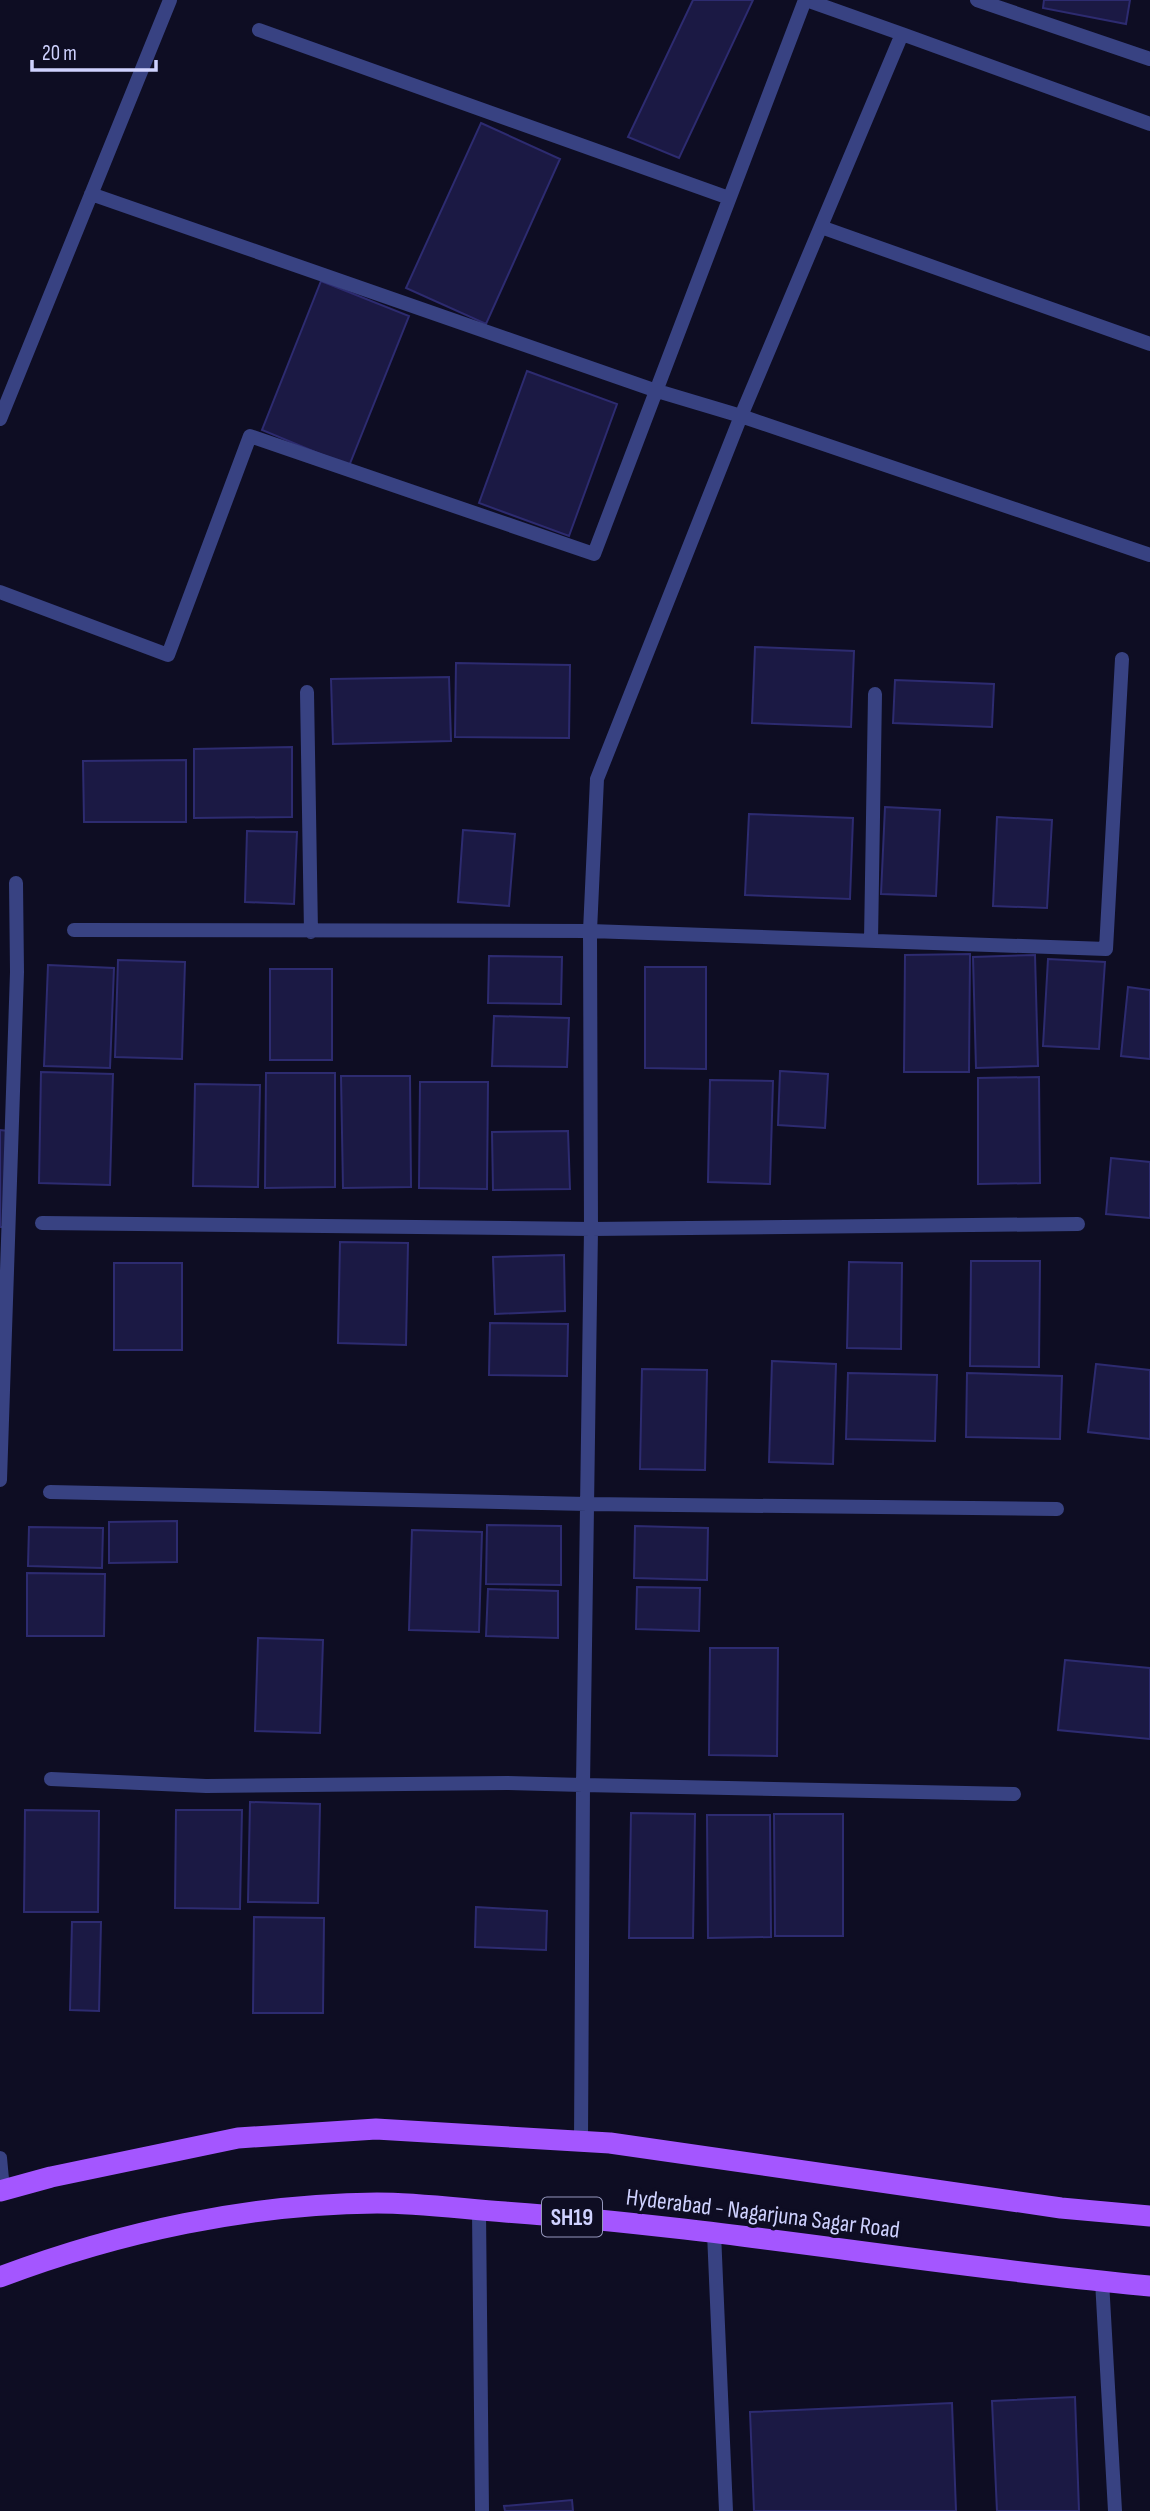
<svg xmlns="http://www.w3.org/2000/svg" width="1150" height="2511" viewBox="0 0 1150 2511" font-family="'Sofia Sans Condensed',sans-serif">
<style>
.building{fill:#1b1944;stroke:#2d2b70;stroke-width:2}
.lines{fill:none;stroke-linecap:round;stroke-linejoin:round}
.lane{stroke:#384282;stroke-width:14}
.street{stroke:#384282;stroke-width:14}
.primary{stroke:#a456ff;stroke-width:21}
.labels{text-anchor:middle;stroke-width:7;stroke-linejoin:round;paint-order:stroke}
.shield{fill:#0e0d23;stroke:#9597bd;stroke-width:2}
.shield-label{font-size:23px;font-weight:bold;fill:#cfd2ff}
.street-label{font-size:24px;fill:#cfd2ff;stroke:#0e0d23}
</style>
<rect width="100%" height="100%" fill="#0e0d23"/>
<path class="building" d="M 693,0 L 753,0 L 679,158 L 628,137 Z
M 1044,0 L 1130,0 L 1126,24 L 1043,8 Z
M 481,123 L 560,159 L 486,324 L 406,288 Z
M 321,281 L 409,316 L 349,466 L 262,430 Z
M 527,371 L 617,404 L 569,536 L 479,503 Z
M 755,647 L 854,651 L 851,727 L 752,723 Z
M 456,663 L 570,665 L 569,738 L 455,737 Z
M 449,677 L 451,741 L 333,744 L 331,679 Z
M 895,680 L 994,684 L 992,727 L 893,723 Z
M 292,747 L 292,817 L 194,818 L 194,749 Z
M 186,760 L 186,822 L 84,822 L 83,761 Z
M 885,807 L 940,810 L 936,896 L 881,894 Z
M 749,814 L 853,818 L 850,899 L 745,895 Z
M 997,817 L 1052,820 L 1047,908 L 993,906 Z
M 463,830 L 515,834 L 509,906 L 458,902 Z
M 247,831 L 297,832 L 294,904 L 245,902 Z
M 970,954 L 969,1072 L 904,1072 L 905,955 Z
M 1035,955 L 1038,1066 L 976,1068 L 973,957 Z
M 489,956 L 562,957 L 561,1004 L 488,1003 Z
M 1048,959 L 1105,962 L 1099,1049 L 1043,1046 Z
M 118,960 L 185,962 L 182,1059 L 115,1057 Z
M 48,965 L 114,968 L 110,1068 L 44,1066 Z
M 645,967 L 706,967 L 706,1069 L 645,1068 Z
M 270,969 L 332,969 L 332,1060 L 270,1060 Z
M 1128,987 L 1150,990 L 1150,1059 L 1121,1056 Z
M 494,1016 L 569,1018 L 567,1067 L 492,1066 Z
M 780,1071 L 828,1074 L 825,1128 L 778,1125 Z
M 41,1072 L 113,1074 L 110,1185 L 39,1183 Z
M 266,1073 L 335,1073 L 335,1187 L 265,1188 Z
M 341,1076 L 410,1076 L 411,1187 L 343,1188 Z
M 1039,1077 L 1040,1183 L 978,1184 L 978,1078 Z
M 710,1080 L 773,1081 L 770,1184 L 708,1182 Z
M 420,1082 L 488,1082 L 487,1189 L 419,1188 Z
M 195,1084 L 260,1085 L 258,1187 L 193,1186 Z
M 0,1130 L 8,1131 L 3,1227 L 0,1227 Z
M 568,1131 L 570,1189 L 493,1190 L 492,1132 Z
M 1111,1158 L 1150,1162 L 1150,1218 L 1106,1214 Z
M 340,1242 L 408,1243 L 406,1345 L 338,1343 Z
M 564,1255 L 565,1311 L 495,1314 L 493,1257 Z
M 971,1261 L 1040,1261 L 1039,1367 L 970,1366 Z
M 849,1262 L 902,1263 L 901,1349 L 847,1348 Z
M 114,1263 L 182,1263 L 182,1350 L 114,1350 Z
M 490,1323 L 568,1324 L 567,1376 L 489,1375 Z
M 772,1361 L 836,1364 L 833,1464 L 769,1462 Z
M 1096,1364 L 1150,1370 L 1150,1439 L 1088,1432 Z
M 642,1369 L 707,1370 L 705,1470 L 640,1469 Z
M 848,1373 L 937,1375 L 935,1441 L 846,1439 Z
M 967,1373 L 1062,1376 L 1060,1439 L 966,1437 Z
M 177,1521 L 177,1562 L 109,1563 L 109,1522 Z
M 487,1525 L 561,1526 L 561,1585 L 486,1584 Z
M 635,1526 L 708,1528 L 707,1580 L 634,1578 Z
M 29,1527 L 103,1528 L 102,1568 L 28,1566 Z
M 412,1530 L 482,1532 L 479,1632 L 409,1630 Z
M 27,1573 L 105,1574 L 104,1636 L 27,1636 Z
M 637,1587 L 700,1588 L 699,1631 L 636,1629 Z
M 488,1589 L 558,1591 L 558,1638 L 486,1636 Z
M 258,1638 L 323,1640 L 320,1733 L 255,1731 Z
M 710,1648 L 778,1648 L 777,1756 L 709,1755 Z
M 1065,1660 L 1150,1668 L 1150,1739 L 1058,1730 Z
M 250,1802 L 320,1804 L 318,1903 L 248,1902 Z
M 25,1810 L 99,1811 L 98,1912 L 24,1912 Z
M 176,1810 L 242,1810 L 240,1909 L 175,1908 Z
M 631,1813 L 695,1814 L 693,1938 L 629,1938 Z
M 774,1814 L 843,1814 L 843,1936 L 775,1936 Z
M 707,1815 L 770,1815 L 771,1937 L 708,1938 Z
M 476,1907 L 547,1911 L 546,1950 L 475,1947 Z
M 254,1917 L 324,1918 L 323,2013 L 253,2013 Z
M 72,1922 L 101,1922 L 99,2011 L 70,2010 Z
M 1075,2397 L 1079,2511 L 997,2511 L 992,2401 Z
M 952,2403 L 956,2511 L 754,2511 L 750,2412 Z
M 572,2500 L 573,2511 L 505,2511 L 504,2506 Z"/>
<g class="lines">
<path class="lane" d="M 1102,2281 L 1115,2511"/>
<path class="street" d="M 806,0 L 902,34
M 977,0 L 1150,59
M 259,30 L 729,198
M 91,194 L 654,390 L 741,416 L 1150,555
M 821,227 L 1150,344
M 0,419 L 170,0
M 0,592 L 168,655 L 250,436 L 594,554 L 805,0
M 307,692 L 311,932
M 74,930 L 590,931 L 1106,949 L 1122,659
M 871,941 L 875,694
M 42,1223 L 591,1229 L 1078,1224
M 0,1480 L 17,972 L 16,883
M 50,1492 L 587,1504 L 1057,1509
M 51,1779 L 206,1786 L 507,1783 L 583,1785 L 591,1229 L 590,931 L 597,779 L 741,416 L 902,34 L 1150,124
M 581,2141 L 583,1785 L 1014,1794
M 0,2158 L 3,2190
M 479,2211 L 482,2511
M 714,2233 L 726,2511"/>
<path class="primary" d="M 0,2191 L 51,2177 L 238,2138 L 376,2129 L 610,2143 L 1061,2208 L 1150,2216
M 0,2277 C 119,2232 249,2204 377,2203 C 419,2203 463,2209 505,2212 C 721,2227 934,2266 1150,2286"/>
</g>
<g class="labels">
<rect class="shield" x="542" y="2197.5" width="60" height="39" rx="5"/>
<g class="shield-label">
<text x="572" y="2225">SH19</text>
</g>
<g class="street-label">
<text transform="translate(763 2213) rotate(7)" y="8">Hyderabad - Nagarjuna Sagar Road</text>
</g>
</g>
<path d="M32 60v10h124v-10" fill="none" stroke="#cfd2ff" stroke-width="3.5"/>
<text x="42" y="60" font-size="21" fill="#cfd2ff" stroke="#0e0d23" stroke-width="5" paint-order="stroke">20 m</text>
</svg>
